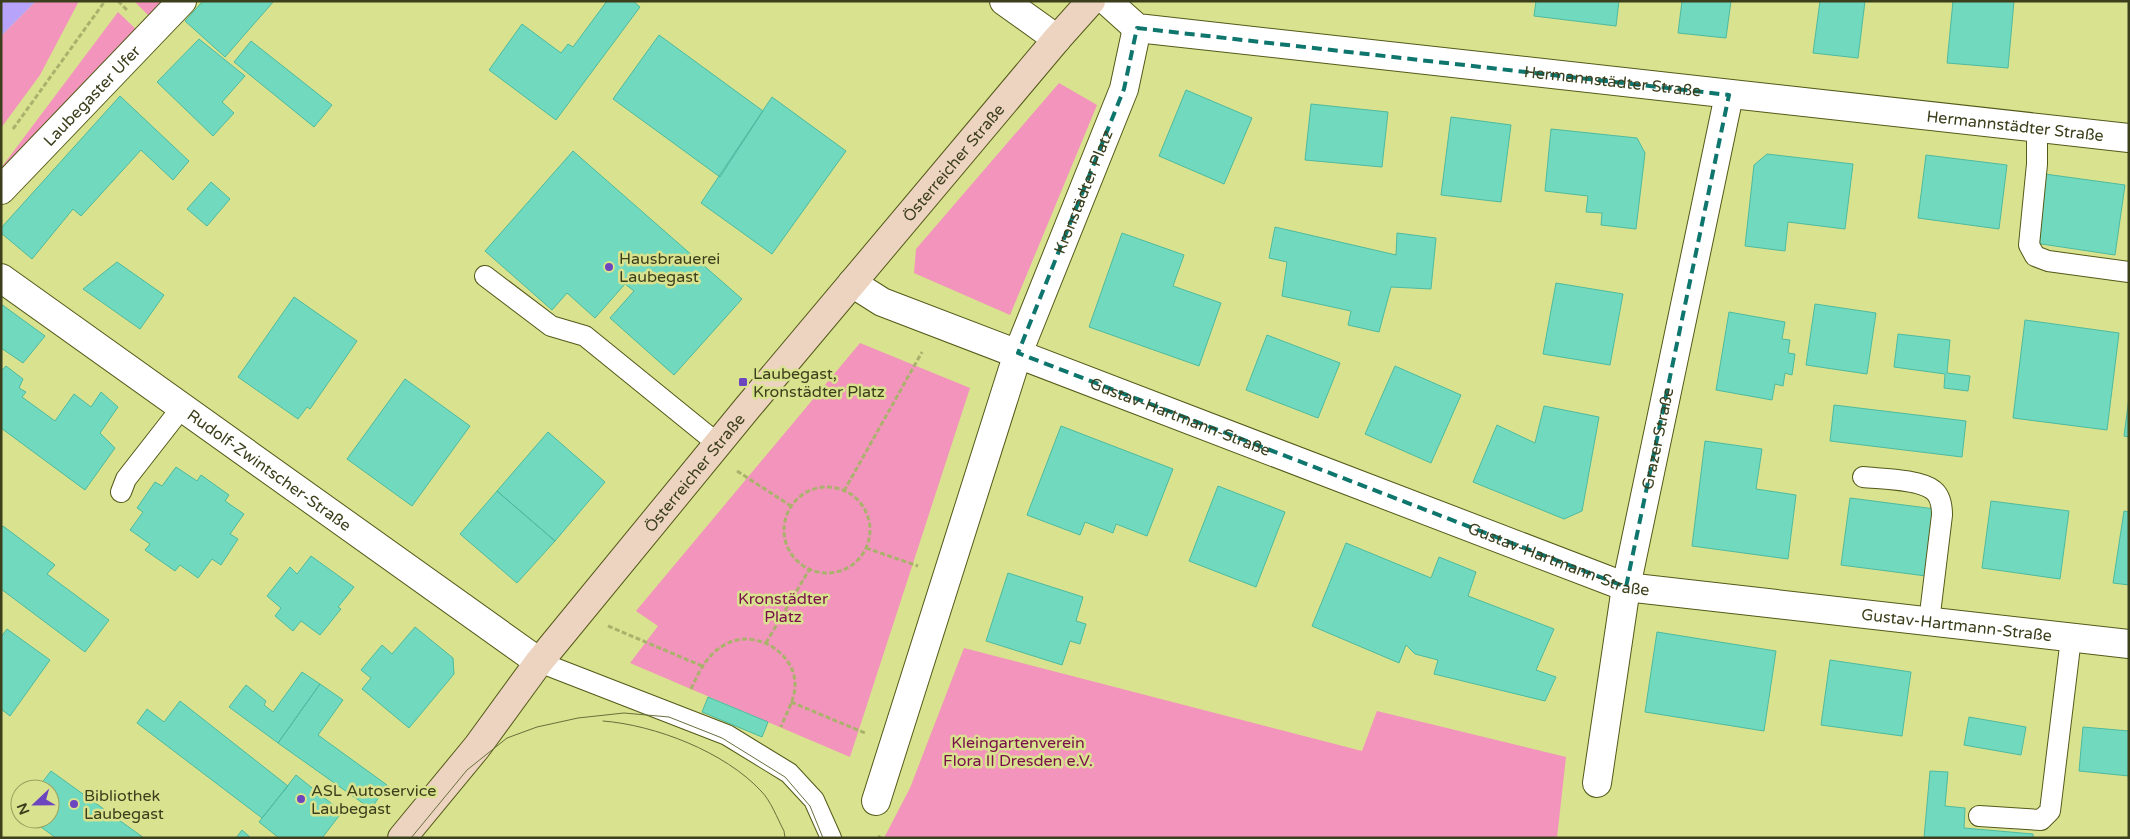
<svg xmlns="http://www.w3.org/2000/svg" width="2130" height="839" viewBox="0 0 2130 839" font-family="'Varela Round',sans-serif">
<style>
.green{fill:#f294bc}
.water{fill:#b7a3f9}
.building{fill:#71dabe;stroke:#4eba9f}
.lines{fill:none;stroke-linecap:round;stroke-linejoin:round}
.lane-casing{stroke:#545919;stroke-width:22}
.street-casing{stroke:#545919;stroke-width:30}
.secondary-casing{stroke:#545919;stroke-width:30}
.path{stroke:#aab16c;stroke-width:3;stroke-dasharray:5 2.5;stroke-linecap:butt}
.lane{stroke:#fff;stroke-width:20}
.street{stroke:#fff;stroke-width:28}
.secondary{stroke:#edd4c1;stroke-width:28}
.tram{stroke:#696e3d;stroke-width:1}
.marked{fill:none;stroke:#0f766e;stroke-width:4;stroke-dasharray:10 6;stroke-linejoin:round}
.poi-dot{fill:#6c46be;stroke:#d9e28e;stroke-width:2}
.labels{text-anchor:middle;stroke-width:5;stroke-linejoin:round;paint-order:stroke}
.street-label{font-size:16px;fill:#3c3f1c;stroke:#d9e28e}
.poi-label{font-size:16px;fill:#3c3f1c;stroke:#d9e28e;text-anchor:start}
.park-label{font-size:16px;fill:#790f4a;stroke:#d9e28e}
</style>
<rect width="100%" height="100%" fill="#d9e28e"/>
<path class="green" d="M 36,1 L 79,1 L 40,75 L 1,128 L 1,36 Z
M 134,1 L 173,1 L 154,21 Z
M 118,12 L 141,34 L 1,180 L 1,168 Z
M 1059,83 L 1097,105 L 1010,315 L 914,273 L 916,249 Z
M 860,343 L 970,388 L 850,757 L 630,663 L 658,626 L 636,611 Z
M 964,648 L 1362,751 L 1377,711 L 1566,757 L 1557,838 L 884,838 L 910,788 Z"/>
<path class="water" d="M 1,1 L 36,1 L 1,36 Z"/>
<path class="building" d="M 203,1 L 274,1 L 225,57 L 185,21 Z
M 607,1 L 633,1 L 640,7 L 556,120 L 489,70 L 522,24 L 561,53 L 568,44 L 573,47 Z
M 1536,1 L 1619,1 L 1616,26 L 1534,16 Z
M 1682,1 L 1731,1 L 1726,38 L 1678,33 Z
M 1820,1 L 1865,1 L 1858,58 L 1813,53 Z
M 1953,1 L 2014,1 L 2008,68 L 1947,63 Z
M 659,35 L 763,111 L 720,177 L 613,99 Z
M 199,39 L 245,76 L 222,102 L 234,113 L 213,136 L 157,82 Z
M 251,41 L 332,105 L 314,127 L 234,62 Z
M 1186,90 L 1252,118 L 1224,184 L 1159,156 Z
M 120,96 L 189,161 L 173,180 L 141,150 L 81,216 L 73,209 L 32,259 L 1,233 L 1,228 Z
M 772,97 L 846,151 L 772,254 L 701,203 Z
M 1311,104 L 1388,112 L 1382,167 L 1305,160 Z
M 1451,117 L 1511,125 L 1501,202 L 1441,195 Z
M 1551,129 L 1637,138 L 1645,153 L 1636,229 L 1601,225 L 1602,213 L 1586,212 L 1588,196 L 1545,191 Z
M 573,151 L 742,299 L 674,375 L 610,318 L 634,291 L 625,284 L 595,318 L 567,293 L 552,310 L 485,251 Z
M 1767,154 L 1853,164 L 1845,229 L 1788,222 L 1785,251 L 1745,246 L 1754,165 Z
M 1926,155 L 2007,165 L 1999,229 L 1918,218 Z
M 2045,174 L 2125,185 L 2115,255 L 2035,243 Z
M 211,182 L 230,199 L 207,226 L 187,209 Z
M 1275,227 L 1396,255 L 1397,233 L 1436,238 L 1431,289 L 1391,287 L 1379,332 L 1348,325 L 1351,311 L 1282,296 L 1287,262 L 1269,258 Z
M 1122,233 L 1184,255 L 1173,286 L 1221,303 L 1199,366 L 1089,327 Z
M 117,262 L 164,295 L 140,329 L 83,289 Z
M 1556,283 L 1623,294 L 1610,365 L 1543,354 Z
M 294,297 L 357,341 L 310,409 L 307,407 L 298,419 L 238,377 Z
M 1,304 L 45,336 L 23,363 L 1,348 Z
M 1815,304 L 1876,313 L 1867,374 L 1806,365 Z
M 1729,312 L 1785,322 L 1782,339 L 1790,340 L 1788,353 L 1795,354 L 1792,375 L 1785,373 L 1783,386 L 1775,384 L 1772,400 L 1716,390 Z
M 2025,320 L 2119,333 L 2107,430 L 2013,418 Z
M 1898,334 L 1950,340 L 1947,373 L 1970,376 L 1968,391 L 1944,388 L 1945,374 L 1894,367 Z
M 1267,335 L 1340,363 L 1318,418 L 1246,390 Z
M 6,366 L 23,379 L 19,388 L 26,392 L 22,397 L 55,421 L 74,394 L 91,407 L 101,392 L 118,407 L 100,433 L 115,448 L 85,490 L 1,428 L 1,371 Z
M 1395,366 L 1461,395 L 1431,463 L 1365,434 Z
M 405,379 L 470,426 L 412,506 L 347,459 Z
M 2129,398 L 2129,437 L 2124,436 Z
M 1834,405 L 1966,421 L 1962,457 L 1830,441 Z
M 1544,406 L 1599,417 L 1582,511 L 1564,519 L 1473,482 L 1497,425 L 1535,443 Z
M 1061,426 L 1173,469 L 1147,536 L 1116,524 L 1113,533 L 1085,522 L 1080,535 L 1027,515 Z
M 548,432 L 605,482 L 555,541 L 497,491 Z
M 1705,441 L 1762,449 L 1756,489 L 1796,495 L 1788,559 L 1692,546 Z
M 176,467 L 197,481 L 201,475 L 229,495 L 225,501 L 244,514 L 230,534 L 238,539 L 221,565 L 212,559 L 198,578 L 180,565 L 175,571 L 145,550 L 150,544 L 130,530 L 143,512 L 137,508 L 155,482 L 162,486 Z
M 1218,486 L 1285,512 L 1256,587 L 1189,561 Z
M 497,491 L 555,541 L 517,583 L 460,534 Z
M 1850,498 L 1935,509 L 1926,576 L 1841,565 Z
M 1991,501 L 2069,511 L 2060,579 L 1982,568 Z
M 2124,511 L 2129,512 L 2129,585 L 2113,583 Z
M 3,526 L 55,565 L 47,574 L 109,620 L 85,652 L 1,589 L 1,529 Z
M 1346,543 L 1431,578 L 1439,557 L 1476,572 L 1468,596 L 1554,629 L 1536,670 L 1556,677 L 1545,701 L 1434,674 L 1438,660 L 1415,654 L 1406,645 L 1399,663 L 1312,626 Z
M 311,556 L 354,587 L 338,607 L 341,609 L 320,635 L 301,621 L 293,631 L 275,616 L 281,608 L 267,596 L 290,567 L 297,574 Z
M 1008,573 L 1083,597 L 1076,621 L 1086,624 L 1080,644 L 1070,641 L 1062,665 L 986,641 Z
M 415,627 L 453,658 L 454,674 L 409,728 L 362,689 L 371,678 L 361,670 L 382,645 L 392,654 Z
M 7,629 L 50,660 L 10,716 L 1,709 L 1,637 Z
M 1657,632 L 1776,651 L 1764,731 L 1645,712 Z
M 1830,660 L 1911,672 L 1902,736 L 1821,725 Z
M 302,672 L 320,684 L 278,743 L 229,707 L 246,685 L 266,701 L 264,705 L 273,712 Z
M 320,684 L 343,700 L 318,735 L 387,785 L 371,809 L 278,743 Z
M 708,697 L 768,722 L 762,737 L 702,712 Z
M 180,701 L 288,786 L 262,818 L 137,723 L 147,709 L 164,722 Z
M 1969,717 L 2026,727 L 2021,755 L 1964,745 Z
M 2083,727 L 2129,731 L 2129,776 L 2079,771 Z
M 51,771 L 144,838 L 56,838 L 30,819 L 50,819 L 50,789 L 37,789 Z
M 1930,771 L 1948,772 L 1945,806 L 1965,808 L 1964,828 L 2033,834 L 2033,838 L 1924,838 Z
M 296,775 L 342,812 L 322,838 L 279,838 L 259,822 Z
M 242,830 L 251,838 L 236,838 Z"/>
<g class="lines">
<g class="lane-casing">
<path id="lane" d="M 2037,128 L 2037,164 L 2029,245 L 2035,256 L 2048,261 L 2129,272
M 485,276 L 551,326 L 585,336 L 718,444
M 1863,477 C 1881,479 1919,479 1933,490 C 1941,496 1942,506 1942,515 L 1929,622
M 121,492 L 126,479 L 183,406
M 539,662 L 727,735 L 789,773 L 814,800 L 831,838
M 1979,816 L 2041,820 L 2050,811 L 2071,638"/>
</g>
<g class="street-casing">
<g id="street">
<path d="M 1004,1 L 1057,39"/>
<path id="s1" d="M 1107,1 L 1137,28 L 2129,138"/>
<path id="s2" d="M 1,190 L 182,1"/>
<path id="s3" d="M 1,278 L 539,662"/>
<path id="s4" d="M 852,283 L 882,302 L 1626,587 L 2129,644"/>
<path id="s5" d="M 1597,783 L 1626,587 L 1729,95"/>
<path id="s6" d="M 876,801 L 1018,353 L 1124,89 L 1137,28"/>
</g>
</g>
<g class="secondary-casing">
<g id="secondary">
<path id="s7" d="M 402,838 L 477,747 L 539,662 L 748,407 L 1057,39 L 1091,1"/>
</g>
</g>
<path class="path" d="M 118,1 L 128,11
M 13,129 L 105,1
M 737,471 L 791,506
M784 530a43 43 0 1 1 86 0a43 43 0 1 1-86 0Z
M 844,491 L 922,352
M 866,548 L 918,566
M 608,626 L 702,666
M 766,643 L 809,570
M 691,689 C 700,670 707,654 726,644 C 755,628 797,653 795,687 C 794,701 786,714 781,727
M 791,702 L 865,733
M 878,836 L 881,838"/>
<use href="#lane" class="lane"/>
<use href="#street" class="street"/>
<use href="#secondary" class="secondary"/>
<path class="tram" d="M 603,721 C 655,725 725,752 761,791 C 771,801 777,818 784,831 L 785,838
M 411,838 L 467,770 L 507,738 L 537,727 L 578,718 L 624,713 L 669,717 L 722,738 L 785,777 L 810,806 L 823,838"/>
</g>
<path class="marked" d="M 1137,28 L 1729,95 L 1626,587 L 1018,353 L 1124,89 Z"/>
<g class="poi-dot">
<circle cx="609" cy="267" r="5"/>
<rect x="738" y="377" width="10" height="10" rx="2.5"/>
<circle cx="301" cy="799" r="5"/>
<circle cx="74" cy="804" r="5"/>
</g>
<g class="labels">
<g class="street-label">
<text dy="6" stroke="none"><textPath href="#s1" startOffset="519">Hermannstädter Straße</textPath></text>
<text dy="6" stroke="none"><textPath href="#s2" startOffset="131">Laubegaster Ufer</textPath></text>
<text dy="6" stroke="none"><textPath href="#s1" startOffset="924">Hermannstädter Straße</textPath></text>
<text dy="6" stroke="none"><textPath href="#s7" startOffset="872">Österreicher Straße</textPath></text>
<text dy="6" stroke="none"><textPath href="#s6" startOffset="644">Kronstädter Platz</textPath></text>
<text dy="6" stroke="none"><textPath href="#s4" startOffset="355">Gustav-Hartmann-Straße</textPath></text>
<text dy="6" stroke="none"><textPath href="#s5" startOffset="350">Grazer Straße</textPath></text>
<text dy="6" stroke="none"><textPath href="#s3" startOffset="330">Rudolf-Zwintscher-Straße</textPath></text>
<text dy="6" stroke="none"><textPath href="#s7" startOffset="468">Österreicher Straße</textPath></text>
<text dy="6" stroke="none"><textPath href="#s4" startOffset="760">Gustav-Hartmann-Straße</textPath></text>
<text dy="6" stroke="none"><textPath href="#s4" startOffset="1165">Gustav-Hartmann-Straße</textPath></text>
</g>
<g class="poi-label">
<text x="619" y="264">Hausbrauerei<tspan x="619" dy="18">Laubegast</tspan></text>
<text x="753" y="379">Laubegast,<tspan x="753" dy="18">Kronstädter Platz</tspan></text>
<text x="311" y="796">ASL Autoservice<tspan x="311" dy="18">Laubegast</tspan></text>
<text x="84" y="801">Bibliothek<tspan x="84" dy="18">Laubegast</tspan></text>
</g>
<g class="park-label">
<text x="783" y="604">Kronstädter<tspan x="783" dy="18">Platz</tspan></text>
<text x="1018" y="748">Kleingartenverein<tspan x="1018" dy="18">Flora II Dresden e.V.</tspan></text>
</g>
</g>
<rect width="2130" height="839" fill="none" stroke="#3c3f1c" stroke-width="5"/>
<g transform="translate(35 804) rotate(248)"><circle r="24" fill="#d9e28e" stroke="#9aa160"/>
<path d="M0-4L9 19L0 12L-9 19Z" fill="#6c46be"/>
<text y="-8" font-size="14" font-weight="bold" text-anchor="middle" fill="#3c3f1c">N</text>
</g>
</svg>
